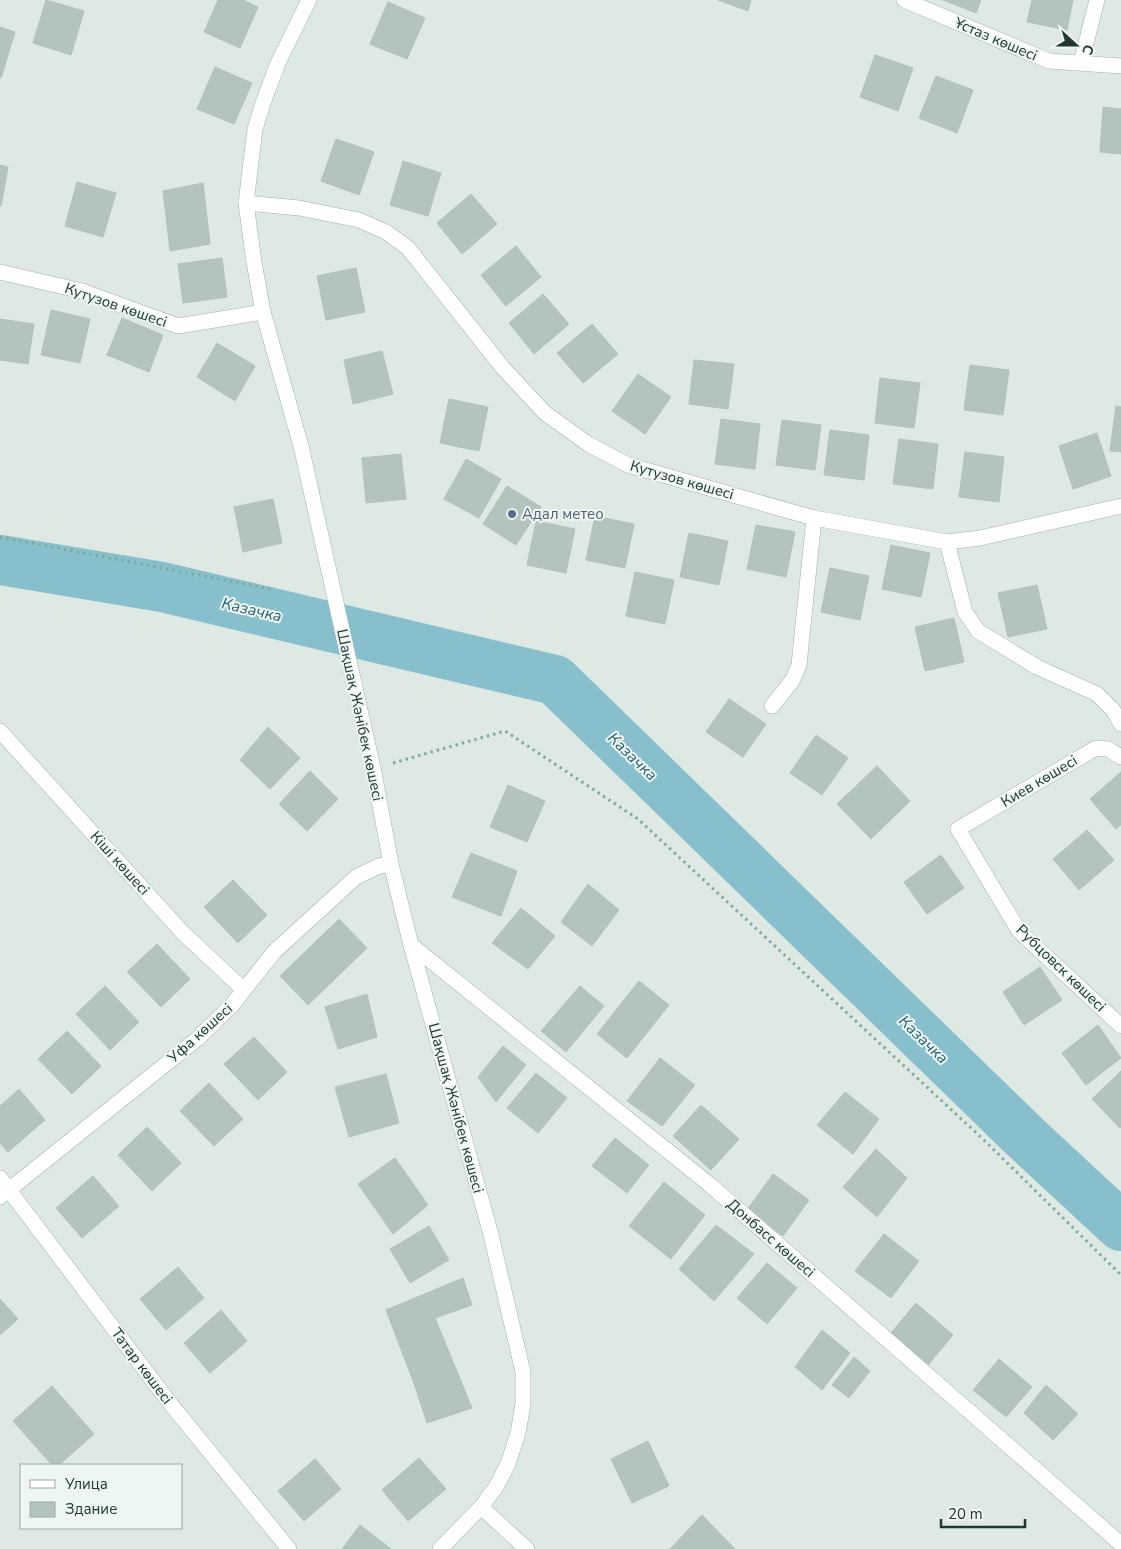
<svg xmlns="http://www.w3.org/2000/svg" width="1121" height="1549" viewBox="0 0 1121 1549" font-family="'Nunito Sans',sans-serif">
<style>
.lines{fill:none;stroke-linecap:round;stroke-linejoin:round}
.river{stroke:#87bfcc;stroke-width:50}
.building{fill:#b3c3bd;stroke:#b1c2bb}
.street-casing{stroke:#a1b0ab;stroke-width:16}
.secondary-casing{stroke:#9db4ad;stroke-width:16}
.path{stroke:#7fab9f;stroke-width:3;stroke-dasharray:2.5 4;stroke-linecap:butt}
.street{stroke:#fff;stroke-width:15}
.secondary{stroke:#fff;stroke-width:15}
.service-dot{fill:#5c6f8a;stroke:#eef6f2;stroke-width:2}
.labels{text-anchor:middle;stroke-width:4;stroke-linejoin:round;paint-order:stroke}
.street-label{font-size:15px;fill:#203732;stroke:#eef6f2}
.service-label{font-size:15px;fill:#4e5e75;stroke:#eef6f2;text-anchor:start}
.water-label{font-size:16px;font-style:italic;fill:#1e5e70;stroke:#eef6f2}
</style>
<rect width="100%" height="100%" fill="#dee9e4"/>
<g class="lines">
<path class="river" d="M 0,560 L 162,587 L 555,680 L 1024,1136 L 1121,1226"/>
</g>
<path class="building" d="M 46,0 L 84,11 L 71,55 L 33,43 Z
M 218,0 L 243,0 L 258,7 L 240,48 L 204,32 Z
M 718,0 L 751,0 L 748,11 Z
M 943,0 L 981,0 L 976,13 Z
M 1032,0 L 1073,0 L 1067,30 L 1027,22 Z
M 388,2 L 425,18 L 407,59 L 370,44 Z
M 0,27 L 15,32 L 1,78 L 0,78 Z
M 875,55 L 913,68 L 898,111 L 860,97 Z
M 215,67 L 252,83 L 234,124 L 197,109 Z
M 936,76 L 973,90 L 957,133 L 919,118 Z
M 1103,107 L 1121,109 L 1121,154 L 1100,152 Z
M 336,139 L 374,152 L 359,195 L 321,181 Z
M 403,161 L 441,173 L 428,216 L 390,205 Z
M 0,165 L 8,167 L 1,206 L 0,206 Z
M 77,182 L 116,193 L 103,237 L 65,226 Z
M 203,183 L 210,244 L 170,251 L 163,191 Z
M 471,194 L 497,224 L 462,254 L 437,223 Z
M 516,246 L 541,277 L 506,306 L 481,275 Z
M 222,258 L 227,297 L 183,303 L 178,264 Z
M 356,268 L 365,312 L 326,320 L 317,276 Z
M 543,294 L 569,324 L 534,354 L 509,323 Z
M 51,310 L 90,319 L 80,363 L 41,355 Z
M 122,318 L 163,335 L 149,372 L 107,355 Z
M 0,319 L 34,324 L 28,364 L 0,360 Z
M 592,324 L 618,354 L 583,383 L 557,353 Z
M 217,343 L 255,366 L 235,401 L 197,377 Z
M 382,351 L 393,394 L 353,404 L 344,360 Z
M 694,360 L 734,364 L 728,409 L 689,404 Z
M 970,365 L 1009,370 L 1003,415 L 964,410 Z
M 638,374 L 671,397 L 645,434 L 612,411 Z
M 880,378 L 920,383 L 914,428 L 875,423 Z
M 449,399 L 488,407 L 479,451 L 440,443 Z
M 1116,406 L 1121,407 L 1121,452 L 1110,451 Z
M 721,419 L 760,424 L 755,469 L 715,464 Z
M 782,420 L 821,425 L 815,470 L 776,465 Z
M 830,430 L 869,435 L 864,480 L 824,475 Z
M 1097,433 L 1111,476 L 1073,489 L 1059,446 Z
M 899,439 L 938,444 L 933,489 L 893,484 Z
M 965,452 L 1004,457 L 999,502 L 959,497 Z
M 401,454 L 406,499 L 366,503 L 362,458 Z
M 466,459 L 501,479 L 479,518 L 444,499 Z
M 507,486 L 541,507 L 516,545 L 483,524 Z
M 273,499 L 282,543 L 243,552 L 234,507 Z
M 595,516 L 634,524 L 625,568 L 586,560 Z
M 536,521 L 575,529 L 566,573 L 527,565 Z
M 756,525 L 795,532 L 786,577 L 747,569 Z
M 689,533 L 728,541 L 719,585 L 680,577 Z
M 891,545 L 930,553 L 921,597 L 882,589 Z
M 830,568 L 869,576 L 860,620 L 821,612 Z
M 635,572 L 674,580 L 665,624 L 626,616 Z
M 1037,585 L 1047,629 L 1008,637 L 998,593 Z
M 954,618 L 964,662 L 925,671 L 915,627 Z
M 729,699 L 766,724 L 743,757 L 706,732 Z
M 268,727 L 300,758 L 270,789 L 240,760 Z
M 816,735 L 848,758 L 822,795 L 790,773 Z
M 877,766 L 910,801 L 871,839 L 837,804 Z
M 310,771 L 338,799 L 307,831 L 279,804 Z
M 1121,772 L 1121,825 L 1116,829 L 1090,799 Z
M 508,785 L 545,801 L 527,842 L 490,827 Z
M 1087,830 L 1114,860 L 1079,890 L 1053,859 Z
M 471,853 L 517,871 L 501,916 L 452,897 Z
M 941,855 L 964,888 L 927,914 L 904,882 Z
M 233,880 L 267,915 L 238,943 L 204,907 Z
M 588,884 L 619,910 L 592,946 L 561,922 Z
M 521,908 L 555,936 L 528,969 L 492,943 Z
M 339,919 L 367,948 L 308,1005 L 280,976 Z
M 157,944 L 190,979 L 161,1007 L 127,972 Z
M 1040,967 L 1062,1000 L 1024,1025 L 1003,992 Z
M 639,981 L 669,1005 L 627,1058 L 597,1034 Z
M 105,986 L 139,1022 L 110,1050 L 76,1014 Z
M 580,986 L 604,1006 L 566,1052 L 541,1031 Z
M 367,994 L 377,1037 L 338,1049 L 325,1007 Z
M 1098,1025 L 1121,1058 L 1086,1085 L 1062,1053 Z
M 67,1031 L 101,1066 L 72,1094 L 38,1059 Z
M 254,1037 L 287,1072 L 258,1100 L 224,1064 Z
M 503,1046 L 526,1065 L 496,1102 L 478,1077 Z
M 660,1058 L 695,1085 L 662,1126 L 627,1101 Z
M 1121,1071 L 1121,1126 L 1120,1128 L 1092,1099 Z
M 536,1073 L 567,1098 L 538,1133 L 507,1108 Z
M 386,1074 L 399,1123 L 349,1137 L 335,1087 Z
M 209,1083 L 243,1119 L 214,1146 L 180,1111 Z
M 19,1089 L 45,1120 L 8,1152 L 0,1143 L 0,1106 Z
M 845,1092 L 879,1119 L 853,1154 L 817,1125 Z
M 701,1105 L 739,1139 L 711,1170 L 673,1136 Z
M 147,1127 L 181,1163 L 152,1191 L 118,1155 Z
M 615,1138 L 649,1165 L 627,1193 L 592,1166 Z
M 876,1149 L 907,1178 L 877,1217 L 843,1187 Z
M 395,1158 L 428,1205 L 393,1234 L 358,1184 Z
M 773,1174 L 809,1200 L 783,1236 L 747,1210 Z
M 93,1176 L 119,1206 L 82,1238 L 56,1208 Z
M 664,1182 L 705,1215 L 671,1259 L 629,1226 Z
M 716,1225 L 754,1254 L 714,1301 L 679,1269 Z
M 429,1226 L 449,1260 L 410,1283 L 390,1249 Z
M 884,1234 L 919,1261 L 891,1298 L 855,1271 Z
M 767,1263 L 797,1288 L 767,1324 L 737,1298 Z
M 178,1267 L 204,1298 L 166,1330 L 140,1299 Z
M 463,1278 L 472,1305 L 435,1318 L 472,1408 L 427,1423 L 415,1386 L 386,1310 Z
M 0,1299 L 18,1319 L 0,1335 Z
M 916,1303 L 953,1335 L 928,1365 L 891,1333 Z
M 221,1310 L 247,1341 L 210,1373 L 184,1343 Z
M 822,1330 L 850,1353 L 822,1390 L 795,1367 Z
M 854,1357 L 870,1371 L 849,1398 L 832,1385 Z
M 999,1359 L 1032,1387 L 1006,1417 L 973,1390 Z
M 1046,1385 L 1078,1414 L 1053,1440 L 1024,1413 Z
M 52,1386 L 94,1434 L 59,1465 L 52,1465 L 13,1421 Z
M 648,1441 L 669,1486 L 632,1503 L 611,1459 Z
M 419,1458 L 446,1489 L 408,1521 L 382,1490 Z
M 315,1459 L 341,1489 L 304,1521 L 278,1491 Z
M 702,1515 L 735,1549 L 670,1549 Z
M 360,1525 L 391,1549 L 342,1549 Z"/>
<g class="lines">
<g class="street-casing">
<path id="street" d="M 904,0 L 1049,61 L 1121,66
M 1081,63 L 1097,0
M 246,203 L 299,208 L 359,220 L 386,232 L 408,248 L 503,368 L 545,413 L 588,444 L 628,465 L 814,518 L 947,542 L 980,538 L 1121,506
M 0,272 L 82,291 L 178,326 L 263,312
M 947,542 L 965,612 L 978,631 L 1037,667 L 1097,694 L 1113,710 L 1121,724
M 772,706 L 792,681 L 799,665 L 814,518
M 0,731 L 183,933 L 244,990
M 1121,757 L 1108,749 L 1096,748 L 958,829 L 1019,931 L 1121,1026
M 411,945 L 709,1184 L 1121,1544
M 0,1178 L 169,1402 L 289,1549
M 0,1197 L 197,1039 L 232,1005 L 274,952 L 356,877 L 379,866 L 391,864
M 481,1507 L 527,1549"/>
</g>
<g class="secondary-casing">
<path id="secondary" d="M 309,0 L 278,63 L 263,103 L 255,129 L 246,203 L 254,262 L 263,312 L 301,446 L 373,768 L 391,864 L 411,945 L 491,1235 L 523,1372 L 523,1404 L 518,1433 L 508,1464 L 496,1487 L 481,1507 L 440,1549"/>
</g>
<path class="path" d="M 0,537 L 271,589
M 393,763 L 505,731 L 638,819 L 985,1141 L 1121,1275"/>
<use href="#street" class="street"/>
<use href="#secondary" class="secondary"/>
</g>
<circle class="service-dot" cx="512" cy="514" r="5"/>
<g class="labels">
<g class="street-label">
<text transform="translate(996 39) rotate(23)" y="5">Ұстаз көшесі</text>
<text transform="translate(116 305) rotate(19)" y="5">Кутузов көшесі</text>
<text transform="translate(682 480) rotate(16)" y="5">Кутузов көшесі</text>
<text transform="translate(360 715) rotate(78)" y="5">Шақшақ Жәнібек көшесі</text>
<text transform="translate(1039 781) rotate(-31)" y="5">Киев көшесі</text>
<text transform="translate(120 863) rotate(48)" y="5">Кіші көшесі</text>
<text transform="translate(1061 968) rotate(44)" y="5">Рубцовск көшесі</text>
<text transform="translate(200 1033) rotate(-42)" y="5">Уфа көшесі</text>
<text transform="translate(456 1108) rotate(75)" y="5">Шақшақ Жәнібек көшесі</text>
<text transform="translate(771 1238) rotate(41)" y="5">Донбасс көшесі</text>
<text transform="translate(142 1366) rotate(53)" y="5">Татар көшесі</text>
</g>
<g class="service-label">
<text x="522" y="519">Адал метео</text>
</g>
<g class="water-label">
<text transform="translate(252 609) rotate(13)" y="6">Казачка</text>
<text transform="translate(633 756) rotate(44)" y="6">Казачка</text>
<text transform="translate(924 1039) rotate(44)" y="6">Казачка</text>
</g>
</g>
<rect x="20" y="1464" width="162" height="65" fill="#eef6f2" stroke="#9caaa5"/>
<rect x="30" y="1480" width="25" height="8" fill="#ffffff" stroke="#9caaa5"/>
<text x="65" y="1489" font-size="15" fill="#203732">Улица</text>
<rect x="30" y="1502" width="25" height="15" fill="#b3c3bd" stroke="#9caaa5"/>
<text x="65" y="1514" font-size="15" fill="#203732">Здание</text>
<g transform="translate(1076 45) rotate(111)" stroke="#eef6f2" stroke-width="4" paint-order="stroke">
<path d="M0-4L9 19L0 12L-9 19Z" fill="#203732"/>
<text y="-8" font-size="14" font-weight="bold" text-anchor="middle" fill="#203732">С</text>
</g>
<path d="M941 1519v8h84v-8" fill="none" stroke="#203732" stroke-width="2.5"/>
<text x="948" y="1519" font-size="15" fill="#203732" stroke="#eef6f2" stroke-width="4" paint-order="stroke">20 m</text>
</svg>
